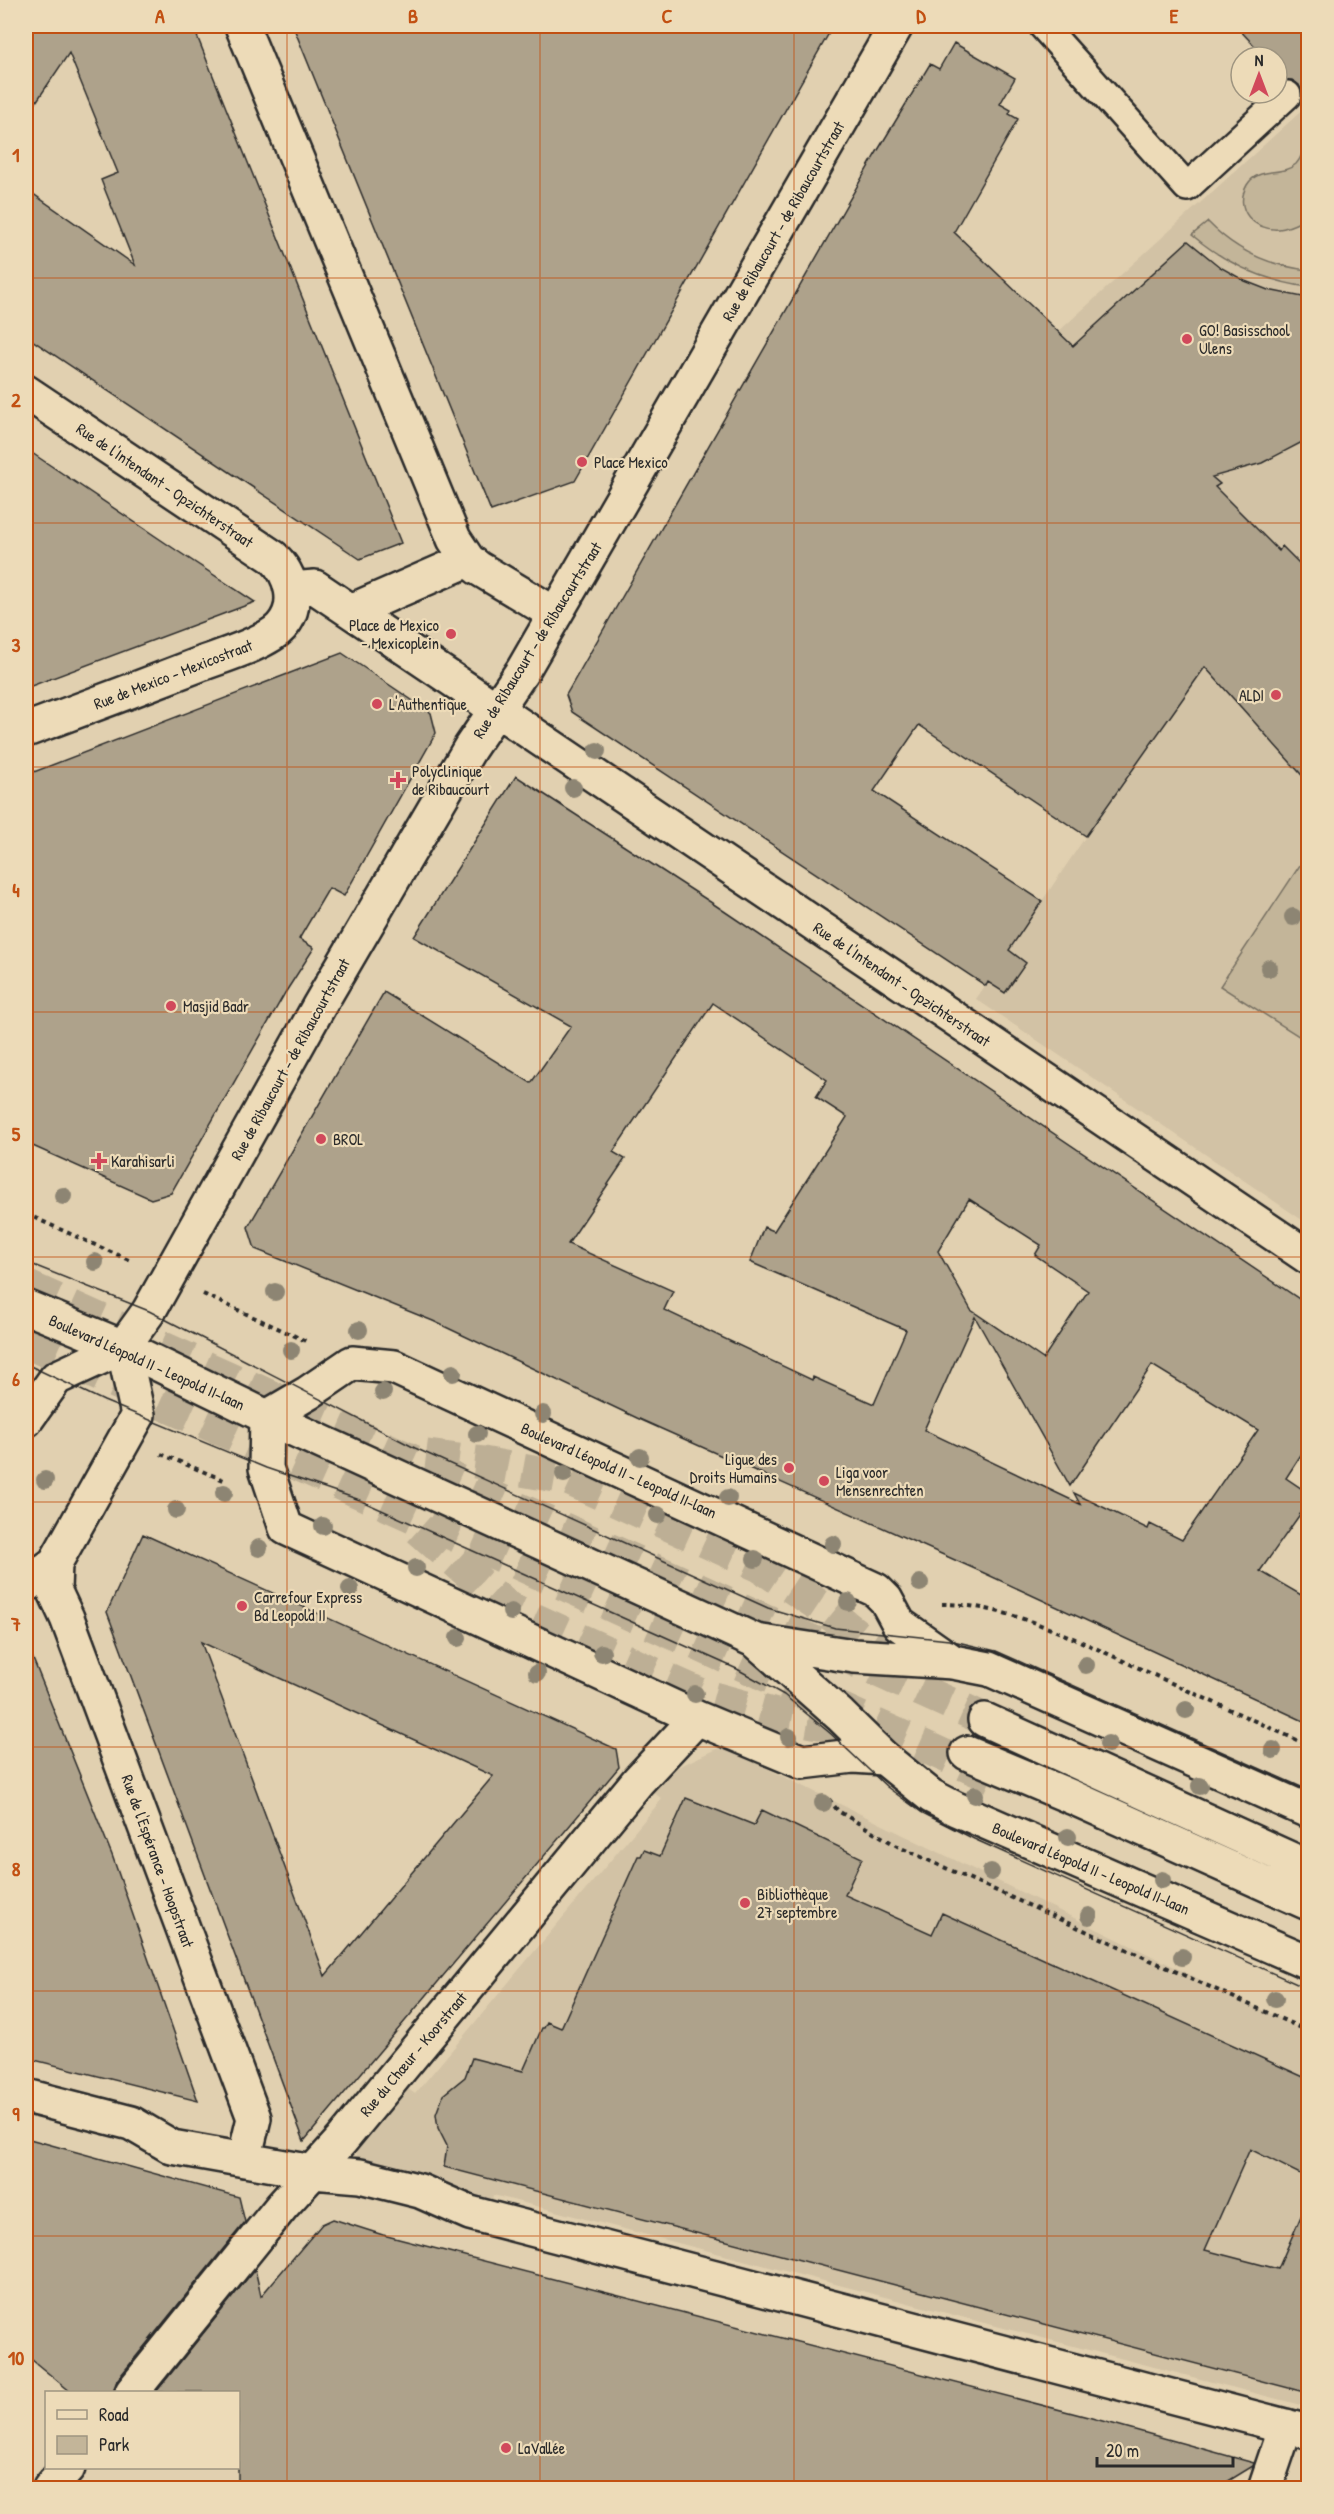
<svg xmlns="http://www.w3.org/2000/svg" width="1334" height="2514" viewBox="0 0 1334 2514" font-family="'Patrick Hand',sans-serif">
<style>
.built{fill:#d2c2a5}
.green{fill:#c3b599;stroke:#777062;stroke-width:1.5}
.building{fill:#aea28b;stroke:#2b2b2b;stroke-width:1.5;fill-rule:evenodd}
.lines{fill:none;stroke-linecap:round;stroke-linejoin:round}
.highway-tunnel{stroke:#bdaf95;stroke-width:33;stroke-dasharray:33 16;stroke-linecap:butt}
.lane-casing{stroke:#2b2b2b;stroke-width:32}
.street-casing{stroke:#2b2b2b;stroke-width:38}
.secondary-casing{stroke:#2b2b2b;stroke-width:38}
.primary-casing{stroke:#2b2b2b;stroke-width:38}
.highway-casing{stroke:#2b2b2b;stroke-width:38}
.path{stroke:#2b2b2b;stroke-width:4;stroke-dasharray:4.5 4.5;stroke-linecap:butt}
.lane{stroke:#eddbb8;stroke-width:27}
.street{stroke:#eddbb8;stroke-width:33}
.secondary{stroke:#eddbb8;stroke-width:33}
.primary{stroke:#eddbb8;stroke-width:33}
.highway{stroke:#eddbb8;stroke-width:33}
.tram{stroke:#2b2b2b;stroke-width:1.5}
.tree{fill:#8d8573}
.grid{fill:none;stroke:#c25012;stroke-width:1.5;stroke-opacity:0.55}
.poi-dot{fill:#d1495b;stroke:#eddbb8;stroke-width:2}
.labels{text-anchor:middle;stroke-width:4.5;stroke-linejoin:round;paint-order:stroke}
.street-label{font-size:16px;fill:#2b2b2b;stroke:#eddbb8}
.poi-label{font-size:16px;fill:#2b2b2b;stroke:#eddbb8;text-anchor:start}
.neatline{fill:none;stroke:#c25012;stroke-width:2}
.grid-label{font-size:20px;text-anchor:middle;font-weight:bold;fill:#c25012}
</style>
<rect width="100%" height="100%" fill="#e1d0b0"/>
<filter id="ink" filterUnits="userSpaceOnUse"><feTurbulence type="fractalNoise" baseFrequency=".0167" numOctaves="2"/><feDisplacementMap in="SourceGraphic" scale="12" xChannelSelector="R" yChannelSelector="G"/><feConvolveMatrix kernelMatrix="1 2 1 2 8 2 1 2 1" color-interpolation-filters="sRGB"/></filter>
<g filter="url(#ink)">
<path class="built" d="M 1308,105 L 1308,564 L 1304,568 L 1308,572 L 1308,1224 L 976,999 L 1086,836 L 1227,636 L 1224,633 L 1279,551 L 1058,332 Z
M 716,1749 L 729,1750 L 1308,2032 L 1308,2407 L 493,2195 L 491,2206 L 359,2161 L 354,2147 L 403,2085 L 415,2094 L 662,1799 L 652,1791 L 659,1779 L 670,1771 Z"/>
<path class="green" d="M 1308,130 L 1308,218 C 1299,222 1290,228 1279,229 C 1254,231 1233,209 1247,185 C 1258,166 1281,177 1296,164 C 1305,155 1303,141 1308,130 Z
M 1208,222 C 1235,250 1270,266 1308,270 L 1308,287 C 1264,281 1226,264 1192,235 Z
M 1308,853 L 1308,1042 L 1220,986 Z"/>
<path class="building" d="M 26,26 L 193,26 L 401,543 L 360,559 L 26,336 L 26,189 L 135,265 L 101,180 L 118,173 L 69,53 L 26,117 Z
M 293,26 L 833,26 L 575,481 L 491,511 Z
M 1236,26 L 1308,26 L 1308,105 L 1302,98 L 1299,85 L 1292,80 L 1285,80 L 1277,71 L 1277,57 L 1265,57 Z
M 954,43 L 1015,78 L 1000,104 L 1011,110 L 1009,114 L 1018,119 L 954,232 L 1073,346 L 1188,241 L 1220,267 L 1245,281 L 1268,290 L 1308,298 L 1308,439 L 1262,463 L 1212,477 L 1220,484 L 1215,487 L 1279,551 L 1282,546 L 1308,572 L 1308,782 L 1205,667 L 1086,836 L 919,725 L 874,791 L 1042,901 L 1009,950 L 1026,963 L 1005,993 L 988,982 L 986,986 L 572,712 L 566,695 L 875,155 L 930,64 L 939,69 Z
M 26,449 L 176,550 L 255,602 L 26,688 Z
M 342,653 L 431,713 L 436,733 L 344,896 L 329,888 L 299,939 L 314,948 L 285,993 L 171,1193 L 151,1199 L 26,1143 L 26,775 Z
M 516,776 L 715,905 L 1308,1305 L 1308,1444 L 1286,1478 L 1308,1493 L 1308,1503 L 1260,1571 L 1308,1599 L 1308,1723 L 984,1573 L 637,1418 L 433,1321 L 255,1249 L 248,1227 L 384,992 L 531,1083 L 571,1026 L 414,937 ZM 713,1003 L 827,1080 L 816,1097 L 847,1117 L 774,1231 L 764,1227 L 750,1262 L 906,1330 L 874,1404 L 813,1377 L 812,1380 L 664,1310 L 673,1291 L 568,1244 L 625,1159 L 613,1152 ZM 969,1199 L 1041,1245 L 1035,1255 L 1088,1291 L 1043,1359 L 971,1310 L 938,1251 ZM 975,1317 L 1070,1486 L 1152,1365 L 1258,1430 L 1182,1540 L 1150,1524 L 1148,1529 L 1074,1493 L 1080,1504 L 924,1430 Z
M 143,1534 L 616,1749 L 619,1767 L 304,2141 L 107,1612 ZM 201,1642 L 493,1776 L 325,1976 L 310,1935 Z
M 27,1644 L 112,1855 L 198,2101 L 26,2058 Z
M 686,1798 L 754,1825 L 762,1810 L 862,1858 L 845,1895 L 932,1934 L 942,1913 L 1308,2079 L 1308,2178 L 1250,2149 L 1205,2250 L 1278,2269 L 1308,2200 L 1308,2393 L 444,2167 L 447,2146 L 438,2128 L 436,2114 L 443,2095 L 465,2077 L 472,2058 L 523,2071 L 542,2028 L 544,2028 L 547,2022 L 561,2028 L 638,1856 L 641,1856 L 644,1850 L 660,1856 Z
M 26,2138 L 239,2197 L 245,2222 L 117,2380 L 114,2392 L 71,2392 L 26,2355 Z
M 333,2219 L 383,2235 L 1088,2417 L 1254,2463 L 1253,2466 L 1217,2488 L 238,2488 L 238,2392 L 156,2392 L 255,2269 L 261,2296 L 322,2224 Z"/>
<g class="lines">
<path class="highway-tunnel" d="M 26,1286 L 1011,1731
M 26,1342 L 992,1777
M 426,1456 L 483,1463 L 566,1478 L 760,1566 L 823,1608 L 863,1640 L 896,1662
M 419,1529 L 507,1607 L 702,1695 L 776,1715 L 855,1730"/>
<g class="lane-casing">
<path id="lane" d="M 1043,26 L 1187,187 L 1287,95"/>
</g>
<g class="street-casing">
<path id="street" d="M 242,26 L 454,539 L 468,560 L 478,568 L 555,614
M 26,392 L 273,557 C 291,574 301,605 281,627 C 267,643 219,657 198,665 C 141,687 83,709 26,730
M 291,589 L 315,587 L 1308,1257
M 351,611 L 468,560
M 55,1563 L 54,1590 L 67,1618 L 254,2118 L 244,2160
M 884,1758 L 853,1756 L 802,1762 L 697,1718 L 286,1528 L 266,1468 L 267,1417 L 308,1393 L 352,1363 L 394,1367 L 876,1590 L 886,1600 L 899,1624 L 953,1662
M 26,2096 L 131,2123 L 172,2147 L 313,2172 L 360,2176 L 420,2191 L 470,2213 L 1308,2432
M 132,2392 L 282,2206 L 341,2141 L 638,1781 L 697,1718
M 50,2488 L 68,2468
M 1265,2488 L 1286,2426"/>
</g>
<g class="secondary-casing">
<path id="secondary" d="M 26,1420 L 56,1378 L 123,1347 L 149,1311 L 319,1006 L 470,748 L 523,670 L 896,26
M 26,1585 L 55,1563 L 138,1415 L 123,1347"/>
</g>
<g class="primary-casing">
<path id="primary" d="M 26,1307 L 123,1347 L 267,1417 L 756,1641 L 840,1715 L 884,1758 L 931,1796 L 956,1809 L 1308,1962
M 756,1641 L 854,1656 L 953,1662 L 989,1669 L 1308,1811"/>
</g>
<g class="highway-casing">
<path id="highway" d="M 985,1720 L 1308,1867
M 967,1753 L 1074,1798 L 1308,1903"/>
</g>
<path class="path" d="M 26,1214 L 131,1261
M 203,1294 L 308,1342
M 161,1454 L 226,1481
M 942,1604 C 1009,1604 1081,1642 1141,1669 C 1197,1695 1253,1720 1308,1745
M 829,1799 L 838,1811 L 899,1847 L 1308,2031"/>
<use href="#lane" class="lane"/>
<use href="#street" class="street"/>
<use href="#secondary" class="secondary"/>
<use href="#primary" class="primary"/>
<use href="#highway" class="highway"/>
<path class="tram" d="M 26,1262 L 149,1311 L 415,1448 L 768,1608 L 835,1628 L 949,1640 L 996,1651 L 1308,1790
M 26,1364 L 104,1401 L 266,1468 L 357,1499 L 737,1669 L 784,1695 L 831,1734 L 887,1787 L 921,1812 L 974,1839 L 1308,1989"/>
</g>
<g class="tree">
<circle cx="597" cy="751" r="9"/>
<circle cx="573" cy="788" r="9"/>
<circle cx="1293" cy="917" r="9"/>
<circle cx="1269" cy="968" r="9"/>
<circle cx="63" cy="1196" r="9"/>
<circle cx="95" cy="1262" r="9"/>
<circle cx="275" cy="1292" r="9"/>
<circle cx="359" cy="1330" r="9"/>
<circle cx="291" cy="1350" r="9"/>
<circle cx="453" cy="1373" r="9"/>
<circle cx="383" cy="1392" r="9"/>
<circle cx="543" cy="1414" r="9"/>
<circle cx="477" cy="1434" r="9"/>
<circle cx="640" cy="1457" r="9"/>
<circle cx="564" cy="1474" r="9"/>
<circle cx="45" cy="1480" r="9"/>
<circle cx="224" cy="1493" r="9"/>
<circle cx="728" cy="1498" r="9"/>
<circle cx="176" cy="1510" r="9"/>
<circle cx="658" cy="1515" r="9"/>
<circle cx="323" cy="1526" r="9"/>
<circle cx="833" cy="1544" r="9"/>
<circle cx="259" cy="1548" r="9"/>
<circle cx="755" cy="1559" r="9"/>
<circle cx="416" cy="1568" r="9"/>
<circle cx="920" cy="1583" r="9"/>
<circle cx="350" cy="1589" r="9"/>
<circle cx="848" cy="1602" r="9"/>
<circle cx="511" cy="1612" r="9"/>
<circle cx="458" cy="1638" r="9"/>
<circle cx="602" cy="1653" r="9"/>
<circle cx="1086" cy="1665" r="9"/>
<circle cx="537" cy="1673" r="9"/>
<circle cx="695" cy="1694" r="9"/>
<circle cx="1186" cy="1710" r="9"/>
<circle cx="789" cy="1737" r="9"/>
<circle cx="1108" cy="1744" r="9"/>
<circle cx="1273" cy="1750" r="9"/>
<circle cx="1200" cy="1786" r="9"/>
<circle cx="975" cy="1795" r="9"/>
<circle cx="823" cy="1803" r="9"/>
<circle cx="1068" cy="1837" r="9"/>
<circle cx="991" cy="1872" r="9"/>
<circle cx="1162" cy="1880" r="9"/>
<circle cx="1089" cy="1916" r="9"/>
<circle cx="1182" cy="1957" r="9"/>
<circle cx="1275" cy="1999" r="9"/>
</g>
</g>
<path class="grid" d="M 287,26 L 287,2488M 540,26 L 540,2488M 794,26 L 794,2488M 1047,26 L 1047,2488M 26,278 L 1308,278M 26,523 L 1308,523M 26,767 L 1308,767M 26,1012 L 1308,1012M 26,1257 L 1308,1257M 26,1502 L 1308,1502M 26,1747 L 1308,1747M 26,1991 L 1308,1991M 26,2236 L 1308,2236"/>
<g class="poi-dot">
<circle cx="1187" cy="339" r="6"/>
<circle cx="582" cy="462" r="6"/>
<circle cx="451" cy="634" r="6"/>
<circle cx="1276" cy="695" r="6"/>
<circle cx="377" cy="704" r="6"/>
<path d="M395 771h6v6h6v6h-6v6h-6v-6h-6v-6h6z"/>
<circle cx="171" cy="1006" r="6"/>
<circle cx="321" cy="1139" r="6"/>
<path d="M96 1152h6v6h6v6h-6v6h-6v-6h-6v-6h6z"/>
<circle cx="789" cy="1468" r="6"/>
<circle cx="824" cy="1481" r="6"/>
<circle cx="242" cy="1606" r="6"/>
<circle cx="745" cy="1903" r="6"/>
<circle cx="506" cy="2448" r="6"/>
</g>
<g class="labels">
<g class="street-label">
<text transform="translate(783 221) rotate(-60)" y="6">Rue de Ribaucourt - de Ribaucourtstraat</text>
<text transform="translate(165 485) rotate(34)" y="6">Rue de l'Intendant - Opzichterstraat</text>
<text transform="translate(537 640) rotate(-58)" y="6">Rue de Ribaucourt - de Ribaucourtstraat</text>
<text transform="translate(173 674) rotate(-21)" y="6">Rue de Mexico - Mexicostraat</text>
<text transform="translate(902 984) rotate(34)" y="6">Rue de l'Intendant - Opzichterstraat</text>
<text transform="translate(290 1059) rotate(-61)" y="6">Rue de Ribaucourt - de Ribaucourtstraat</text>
<text transform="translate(147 1362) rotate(24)" y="6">Boulevard Léopold II - Leopold II-laan</text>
<text transform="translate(619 1470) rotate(24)" y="6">Boulevard Léopold II - Leopold II-laan</text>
<text transform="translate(158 1861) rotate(70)" y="6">Rue de l'Espérance - Hoopstraat</text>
<text transform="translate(1091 1868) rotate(23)" y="6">Boulevard Léopold II - Leopold II-laan</text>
<text transform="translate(413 2054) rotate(-50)" y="6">Rue du Chœur - Koorstraat</text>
</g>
<g class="poi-label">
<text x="1199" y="336">GO! Basisschool<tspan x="1199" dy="18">Ulens</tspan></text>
<text x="594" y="468">Place Mexico</text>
<text x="439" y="631" text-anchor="end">Place de Mexico<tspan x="439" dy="18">- Mexicoplein</tspan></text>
<text x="1264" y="701" text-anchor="end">ALDI</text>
<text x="389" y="710">L'Authentique</text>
<text x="412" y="777">Polyclinique<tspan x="412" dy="18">de Ribaucourt</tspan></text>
<text x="183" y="1012">Masjid Badr</text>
<text x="333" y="1145">BROL</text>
<text x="111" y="1167">Karahisarli</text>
<text x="777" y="1465" text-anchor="end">Ligue des<tspan x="777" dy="18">Droits Humains</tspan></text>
<text x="836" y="1478">Liga voor<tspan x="836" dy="18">Mensenrechten</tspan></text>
<text x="254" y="1603">Carrefour Express<tspan x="254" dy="18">Bd Leopold II</tspan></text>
<text x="757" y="1900">Bibliothèque<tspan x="757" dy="18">27 septembre</tspan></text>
<text x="518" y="2454">LaVallée</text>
</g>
</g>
<rect width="1334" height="2514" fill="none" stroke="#eddbb8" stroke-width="66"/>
<rect x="45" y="2391" width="195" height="78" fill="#eddbb8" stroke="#9f9580" stroke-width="1.5"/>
<rect x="57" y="2410" width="30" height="9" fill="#eddbb8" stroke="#9f9580" stroke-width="1.5"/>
<text x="99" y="2421" font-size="18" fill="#2b2b2b">Road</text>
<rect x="57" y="2436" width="30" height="18" fill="#c3b599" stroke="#9f9580" stroke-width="1.5"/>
<text x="99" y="2451" font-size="18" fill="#2b2b2b">Park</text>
<g transform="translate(1259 75)"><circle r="28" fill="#eddbb8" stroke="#9f9580" stroke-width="1.5"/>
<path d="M0-4.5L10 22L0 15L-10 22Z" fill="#d1495b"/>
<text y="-9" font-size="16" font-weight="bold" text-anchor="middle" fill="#2b2b2b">N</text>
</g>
<path d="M1097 2457v9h136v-9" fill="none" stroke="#2b2b2b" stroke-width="3"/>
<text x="1106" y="2457" font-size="18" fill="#2b2b2b" stroke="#eddbb8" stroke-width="4.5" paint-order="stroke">20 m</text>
<rect x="33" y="33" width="1268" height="2448" class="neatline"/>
<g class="grid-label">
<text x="160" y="23">A</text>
<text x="413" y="23">B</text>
<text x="667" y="23">C</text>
<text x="921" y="23">D</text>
<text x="1174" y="23">E</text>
<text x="16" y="162">1</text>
<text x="16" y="407">2</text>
<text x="16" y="652">3</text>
<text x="16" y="897">4</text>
<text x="16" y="1141">5</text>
<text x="16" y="1386">6</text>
<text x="16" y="1631">7</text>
<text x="16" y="1876">8</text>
<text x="16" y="2121">9</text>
<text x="16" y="2365">10</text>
</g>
</svg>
